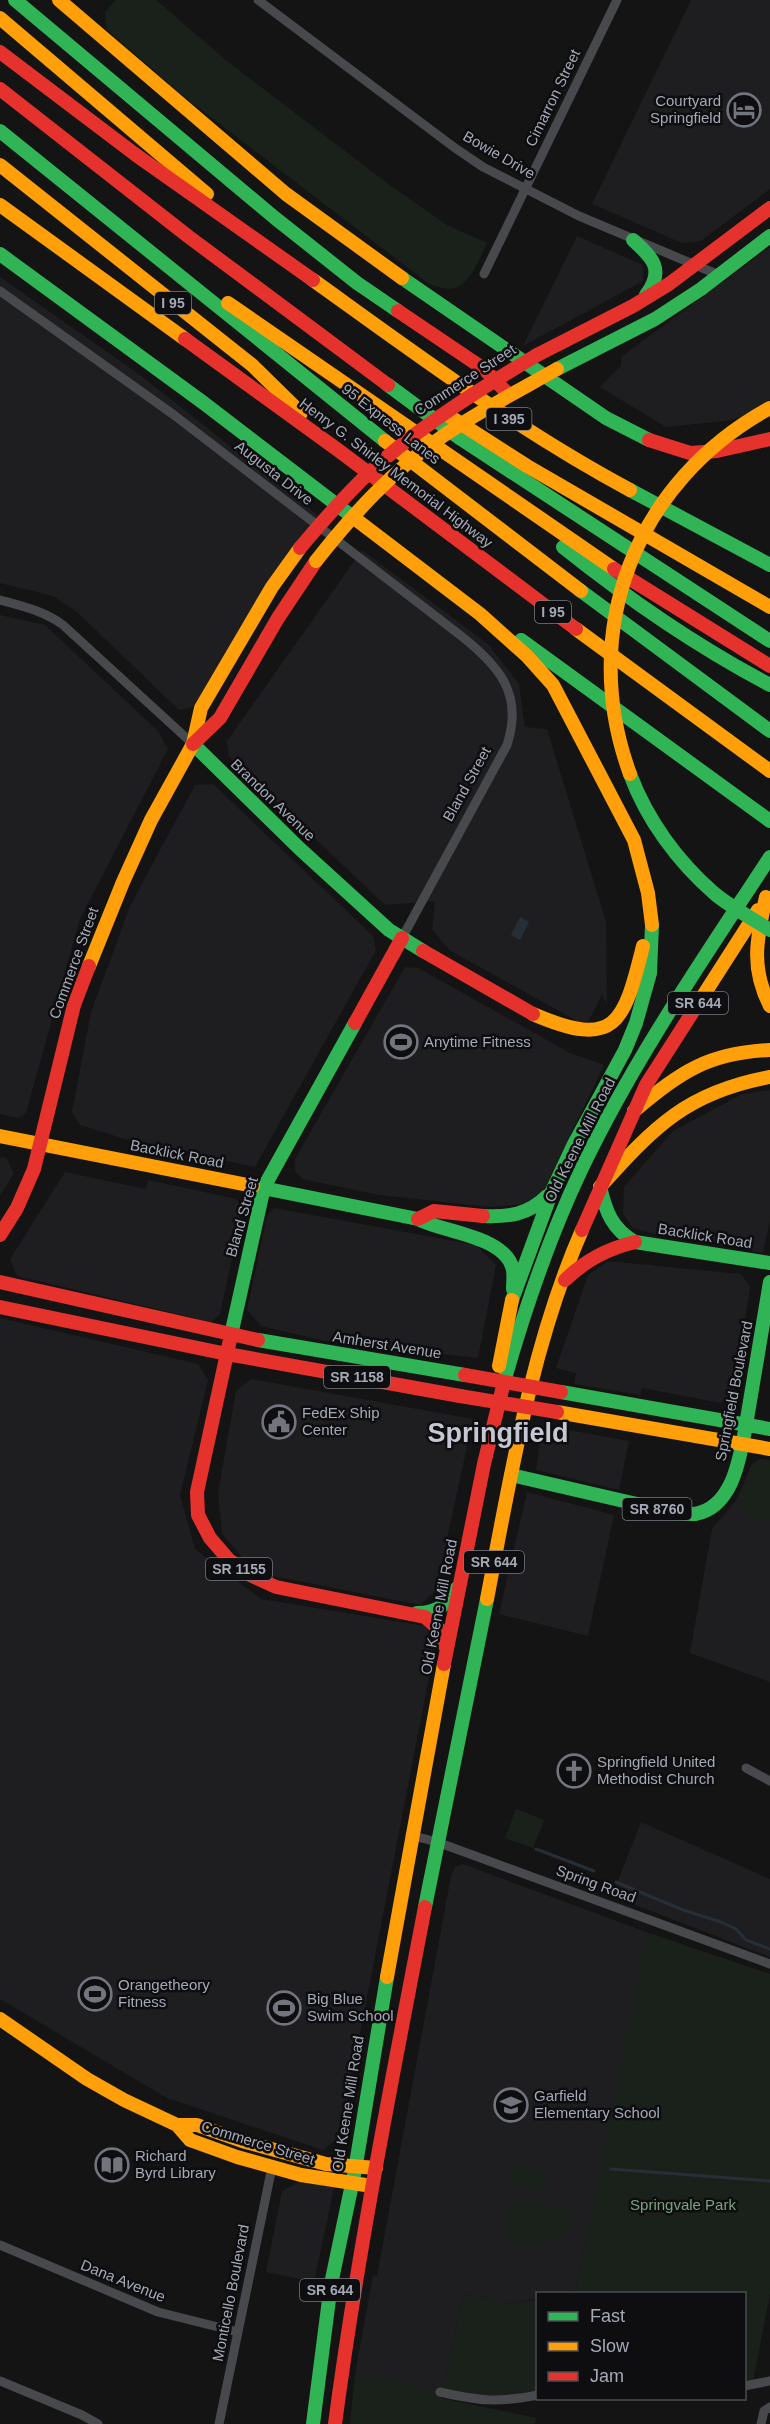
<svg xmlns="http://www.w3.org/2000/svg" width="770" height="2424" viewBox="0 0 770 2424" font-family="Helvetica,sans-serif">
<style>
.built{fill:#1e1e20}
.green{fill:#1a211b}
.water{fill:#262f37}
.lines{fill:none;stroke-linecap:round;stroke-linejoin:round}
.stream{stroke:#262f37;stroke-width:3}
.street{stroke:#48494d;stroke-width:9}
.fast{stroke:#30b455;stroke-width:14}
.slow{stroke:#ff9f0a;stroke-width:14}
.jam{stroke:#e5322d;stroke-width:14}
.fast-bridge{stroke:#30b455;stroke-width:14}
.slow-bridge{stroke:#ff9f0a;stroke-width:14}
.jam-bridge{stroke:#e5322d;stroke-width:14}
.labels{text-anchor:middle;stroke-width:5;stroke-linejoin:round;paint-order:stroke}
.shield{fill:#0e0e10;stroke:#777a84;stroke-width:1.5}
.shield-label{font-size:14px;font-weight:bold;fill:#a4a9b6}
.street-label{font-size:15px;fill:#a4a9b6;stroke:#0e0e10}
.poi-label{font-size:15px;fill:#a4a9b6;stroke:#0e0e10;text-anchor:start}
.park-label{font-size:15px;fill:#79a37d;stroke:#0e0e10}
.town-label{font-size:27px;font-weight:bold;fill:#c5c8d2;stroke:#0e0e10}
</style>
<rect width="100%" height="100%" fill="#141414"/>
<path class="built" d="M 691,0 L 770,0 L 770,189 L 701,241 L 682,243 L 592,204 Z
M 577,236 L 643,265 L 643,281 L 523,346 Z
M 770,247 L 770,410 L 725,421 L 666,427 L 600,387 L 621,366 L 621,357 Z
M 0,277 L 140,375 L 320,517 L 267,585 L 193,707 L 179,710 L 77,612 L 53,596 L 0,583 Z
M 362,550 L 488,644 L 519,684 L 525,727 L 547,729 L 606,922 L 607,1005 L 602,994 L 586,1026 L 449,950 L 432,929 L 435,901 L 385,905 L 229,757 L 227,741 Z
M 0,615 L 45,625 L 158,731 L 168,749 L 80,919 L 26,1113 L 18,1118 L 0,1114 Z
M 213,784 L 373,936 L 376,950 L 255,1167 L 125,1139 L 80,1125 L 72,1112 L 91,1012 L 130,906 L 195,785 Z
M 405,967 L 418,968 L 570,1053 L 604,1065 L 545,1188 L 526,1204 L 491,1207 L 379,1195 L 302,1179 L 295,1171 L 295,1159 Z
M 770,1090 L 770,1220 L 763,1253 L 655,1234 L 633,1228 L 623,1214 L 624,1187 L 673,1131 L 742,1094 Z
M 0,1157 L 6,1158 L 14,1173 L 0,1196 Z
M 65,1172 L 146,1189 L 148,1180 L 237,1199 L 242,1211 L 220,1314 L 211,1322 L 17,1276 L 10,1259 Z
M 274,1208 L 476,1245 L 496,1265 L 478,1358 L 326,1341 L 261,1326 L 247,1310 L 267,1216 Z
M 608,1261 L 741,1274 L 750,1287 L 733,1394 L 721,1403 L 642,1388 L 640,1395 L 574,1384 L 576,1373 L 556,1368 L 588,1275 Z
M 0,1318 L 198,1364 L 208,1380 L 180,1495 L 195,1549 L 261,1599 L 425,1626 L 432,1630 L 435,1635 L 436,1641 L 340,2137 L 323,2150 L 167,2098 L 0,1999 Z
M 251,1379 L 473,1419 L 436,1590 L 420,1605 L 273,1576 L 242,1557 L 222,1534 L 218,1493 L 236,1391 Z
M 542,1425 L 629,1441 L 619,1490 L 536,1470 Z
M 760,1459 L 770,1460 L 770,1682 L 690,1653 L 712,1529 L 737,1499 L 752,1464 Z
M 527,1492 L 614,1515 L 588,1636 L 499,1614 Z
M 641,1822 L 770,1879 L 770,1957 L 612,1896 Z
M 463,1864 L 649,1933 L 575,2293 L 538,2294 L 537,2299 L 511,2303 L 463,2294 L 443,2392 L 355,2374 L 373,2275 L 377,2276 L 451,1876 L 455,1867 Z
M 301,2181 L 334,2188 L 314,2282 L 266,2272 L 282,2191 Z"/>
<path class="green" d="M 116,0 L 156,0 L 228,62 L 391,186 L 447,225 L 487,243 C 479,259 469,290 448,289 C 441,288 435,286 429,284 L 187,99 L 107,30 L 105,12 Z
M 760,1460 L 770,1460 L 770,1519 C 758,1519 744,1515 739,1504 C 746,1491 748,1467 760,1460 Z
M 516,1809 L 544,1820 L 533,1848 L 505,1838 Z
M 649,1933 L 770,1974 L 770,2294 L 752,2387 L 745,2387 L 744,2294 L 575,2294 L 646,1935 L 648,1936 Z
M 513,2164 L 548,2172 L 544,2191 L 509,2184 Z
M 511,2198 L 573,2210 L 568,2234 L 522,2246 L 503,2242 Z
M 463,2294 L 511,2303 L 537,2300 L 537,2393 L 505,2404 L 443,2392 L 441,2398 L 536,2418 L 535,2424 L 350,2424 L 355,2374 L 443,2391 Z"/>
<path class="water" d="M 520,917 L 529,922 L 520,940 L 511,935 Z"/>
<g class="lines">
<path class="stream" d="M 536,1849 L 594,1871
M 616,1882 L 683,1910 L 721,1922 L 736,1929 L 746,1940 L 770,1949
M 611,2169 L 770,2181"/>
<path class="street" d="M 258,0 L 455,148 L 483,167 L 579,216 L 719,275
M 484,274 L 617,0
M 0,291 L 174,415 L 460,635 C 498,665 524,693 507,745 L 402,938
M 0,600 C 22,606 44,611 63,625 L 193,744
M 746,1768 L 770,1781
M 410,1835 L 437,1842 L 770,1964
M 0,2245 L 158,2312 L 238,2332
M 0,2381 L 82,2415 L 98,2424
M 744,2386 L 770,2381
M 440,2392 C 480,2401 497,2403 538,2395
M 219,2424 L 272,2167
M 761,2424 L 764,2411 L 770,2407"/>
<path class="fast" d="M 15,0 L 275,218 L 357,283 L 398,311
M 0,131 L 385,441
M 633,240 C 653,258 665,270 646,295
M 0,254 L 201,401 L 358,521
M 402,278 L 606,418 L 649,440
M 557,369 L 655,319 L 701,289 L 770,236
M 388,385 L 461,439 L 770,641
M 630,490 L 770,565
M 563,547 C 628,599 696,646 770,685
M 581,591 L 770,731
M 521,640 L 770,821
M 193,744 L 300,849 L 389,930 L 423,951
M 253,1186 L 418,1219 C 445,1233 506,1236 513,1270 C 514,1276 513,1283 513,1289
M 600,1187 C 606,1212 612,1229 635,1242
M 483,1216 C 509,1217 528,1215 547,1196
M 635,1242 L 770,1263
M 512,1300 L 552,1191 L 574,1144 L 625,1050 L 636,1023 L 650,973 L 652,925
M 231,1335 L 264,1187 L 355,1023
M 258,1340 L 465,1375
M 504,1382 C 525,1308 549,1237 582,1168 C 634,1059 704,958 770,857
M 561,1392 L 770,1429
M 746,1425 L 770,1282
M 511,1475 L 676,1513 C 682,1513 689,1514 695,1514 C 734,1507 740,1456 746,1425
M 417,1613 C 437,1613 447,1605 457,1588
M 425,1907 L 487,1599
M 313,2424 L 331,2284 L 355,2170 L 387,1977"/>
<path class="slow" d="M 59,0 L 286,194 L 402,278
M 0,18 L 207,194
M 0,165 L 252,365 L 301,413
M 0,205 L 185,339
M 313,280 C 416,354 518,430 630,490
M 228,303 L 614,569
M 449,416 L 527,466 L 770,607
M 385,441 L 581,591
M 358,521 L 480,614 L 527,656 L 553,685 L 634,840 L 648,893 L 652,925
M 576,629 L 770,771
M 766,897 C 757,938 750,967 770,1006
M 89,966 L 123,882 L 151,820 L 193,744 L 201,708 L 272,587 L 300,548
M 701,999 L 758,910
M 533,1014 C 616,1050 624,1023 643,946
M 634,1111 C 681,1072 707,1053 770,1050
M 0,1136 L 253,1186
M 600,1187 C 654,1127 687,1092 770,1077
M 499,1366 L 512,1300
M 557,1412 L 770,1449
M 487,1599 C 511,1475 531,1347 582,1230
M 387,1977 L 444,1664
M 0,2019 L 87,2079 L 124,2100 L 177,2125 L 190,2140 L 237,2157 L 301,2175 L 372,2186
M 177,2125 L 197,2125 L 242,2141 L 326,2164 L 376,2168"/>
<path class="jam" d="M 0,52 L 136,155 L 313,280
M 0,89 L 189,237 L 388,385
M 398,311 L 484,369 L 509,395
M 185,339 L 338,450 L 576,629
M 537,355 L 633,306 L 669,284 L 770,208
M 649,440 L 690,453 L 717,451 L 770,439
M 614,569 L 770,666
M 193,744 L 220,718 L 278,618 L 316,561
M 423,951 L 533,1014
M 355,1023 L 402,938
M 418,1219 L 434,1211 L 483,1216
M 582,1230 L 646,1085 L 701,999
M 0,1235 L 17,1208 L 34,1169 L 74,1005 L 89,966
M 565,1280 C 586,1260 607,1249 635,1242
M 0,1282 L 258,1340
M 0,1307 L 227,1354 L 460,1396
M 231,1335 L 197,1492 L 198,1515 L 210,1538 L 229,1560 L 252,1576 L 276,1587 L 425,1617 L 440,1630 L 446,1648
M 444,1664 L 484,1464 L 504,1382
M 335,2424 C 358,2250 392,2079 425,1907"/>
<path class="fast-bridge" d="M 630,774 C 647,820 678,862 715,894 C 732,908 752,918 770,930"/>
<path class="slow-bridge" d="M 316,561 C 353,514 393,470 443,436 C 479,411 518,391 557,369
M 630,774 C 577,630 636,481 770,408"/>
<path class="jam-bridge" d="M 300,548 C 326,517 352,487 382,461 C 430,420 483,387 537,355
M 465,1375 L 561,1392
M 460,1396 L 557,1412"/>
</g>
<defs>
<g id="hotel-ring" transform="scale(1.725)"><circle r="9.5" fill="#0e0e10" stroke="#72757d" stroke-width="1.5"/><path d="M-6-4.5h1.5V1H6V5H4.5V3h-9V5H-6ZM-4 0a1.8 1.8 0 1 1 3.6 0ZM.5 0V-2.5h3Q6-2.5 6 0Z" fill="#72757d"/></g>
<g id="stadium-ring" transform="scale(1.725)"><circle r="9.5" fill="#0e0e10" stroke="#72757d" stroke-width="1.5"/><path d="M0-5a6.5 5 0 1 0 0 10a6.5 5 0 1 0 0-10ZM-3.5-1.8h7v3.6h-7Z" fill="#72757d"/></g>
<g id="civic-ring" transform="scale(1.725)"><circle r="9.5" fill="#0e0e10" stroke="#72757d" stroke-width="1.5"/><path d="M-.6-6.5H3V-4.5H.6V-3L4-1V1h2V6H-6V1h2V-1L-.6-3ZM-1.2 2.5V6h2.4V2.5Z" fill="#72757d"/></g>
<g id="church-ring" transform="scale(1.725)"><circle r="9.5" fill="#0e0e10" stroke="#72757d" stroke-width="1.5"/><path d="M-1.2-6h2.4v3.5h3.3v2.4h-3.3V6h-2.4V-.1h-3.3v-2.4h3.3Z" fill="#72757d"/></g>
<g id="school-ring" transform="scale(1.725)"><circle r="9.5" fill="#0e0e10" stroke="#72757d" stroke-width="1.5"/><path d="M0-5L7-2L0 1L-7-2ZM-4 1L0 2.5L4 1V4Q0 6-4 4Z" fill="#72757d"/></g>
<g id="library-ring" transform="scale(1.725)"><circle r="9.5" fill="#0e0e10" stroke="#72757d" stroke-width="1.5"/><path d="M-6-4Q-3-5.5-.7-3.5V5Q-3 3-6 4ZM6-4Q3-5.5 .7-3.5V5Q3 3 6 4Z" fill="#72757d"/></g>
</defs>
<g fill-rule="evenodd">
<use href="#hotel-ring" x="744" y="110"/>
<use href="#stadium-ring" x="401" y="1042"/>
<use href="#civic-ring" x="279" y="1422"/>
<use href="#church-ring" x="574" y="1771"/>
<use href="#stadium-ring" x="95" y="1994"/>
<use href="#stadium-ring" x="284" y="2008"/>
<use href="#school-ring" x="511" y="2105"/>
<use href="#library-ring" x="112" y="2165"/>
</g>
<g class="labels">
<g class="shield">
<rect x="155" y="292" width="36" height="22" rx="4.5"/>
<rect x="486.5" y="408" width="45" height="22" rx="4.5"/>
<rect x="535" y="601" width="36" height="22" rx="4.5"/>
<rect x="668" y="992" width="60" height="22" rx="4.5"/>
<rect x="324" y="1366" width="66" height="22" rx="4.5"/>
<rect x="622.5" y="1498" width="69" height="22" rx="4.5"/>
<rect x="464" y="1551" width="60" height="22" rx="4.5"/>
<rect x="206" y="1558" width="66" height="22" rx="4.5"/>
<rect x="300" y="2279" width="60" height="22" rx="4.5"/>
</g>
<g class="shield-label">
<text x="173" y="308">I 95</text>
<text x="509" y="424">I 395</text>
<text x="553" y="617">I 95</text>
<text x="698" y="1008">SR 644</text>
<text x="357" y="1382">SR 1158</text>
<text x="657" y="1514">SR 8760</text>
<text x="494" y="1567">SR 644</text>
<text x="239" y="1574">SR 1155</text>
<text x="330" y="2295">SR 644</text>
</g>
<g class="street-label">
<text transform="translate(553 98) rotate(-64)" y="5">Cimarron Street</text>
<text transform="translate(499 155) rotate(30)" y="5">Bowie Drive</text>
<text transform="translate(465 380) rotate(-33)" y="5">Commerce Street</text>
<text transform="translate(391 424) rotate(38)" y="5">95 Express Lanes</text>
<text transform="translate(274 473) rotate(38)" y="5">Augusta Drive</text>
<text transform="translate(396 473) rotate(37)" y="5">Henry G. Shirley Memorial Highway</text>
<text transform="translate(467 784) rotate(-61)" y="5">Bland Street</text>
<text transform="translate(273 800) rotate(44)" y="5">Brandon Avenue</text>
<text transform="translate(74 963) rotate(-70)" y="5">Commerce Street</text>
<text transform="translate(580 1140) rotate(-63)" y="5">Old Keene Mill Road</text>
<text transform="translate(177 1154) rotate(11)" y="5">Backlick Road</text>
<text transform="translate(242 1217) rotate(-74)" y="5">Bland Street</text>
<text transform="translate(705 1236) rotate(9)" y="5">Backlick Road</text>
<text transform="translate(387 1345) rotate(9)" y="5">Amherst Avenue</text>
<text transform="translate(734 1391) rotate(-79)" y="5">Springfield Boulevard</text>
<text transform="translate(439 1607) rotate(-79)" y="5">Old Keene Mill Road</text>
<text transform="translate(596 1884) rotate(20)" y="5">Spring Road</text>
<text transform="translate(348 2104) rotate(-81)" y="5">Old Keene Mill Road</text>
<text transform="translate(258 2143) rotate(17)" y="5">Commerce Street</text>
<text transform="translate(123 2281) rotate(22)" y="5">Dana Avenue</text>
<text transform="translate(231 2293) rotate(-79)" y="5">Monticello Boulevard</text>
</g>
<g class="poi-label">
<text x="721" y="106" text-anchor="end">Courtyard<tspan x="721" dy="17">Springfield</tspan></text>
<text x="424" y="1047">Anytime Fitness</text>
<text x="302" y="1418">FedEx Ship<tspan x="302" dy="17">Center</tspan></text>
<text x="597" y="1767">Springfield United<tspan x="597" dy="17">Methodist Church</tspan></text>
<text x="118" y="1990">Orangetheory<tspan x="118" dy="17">Fitness</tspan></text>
<text x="307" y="2004">Big Blue<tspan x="307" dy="17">Swim School</tspan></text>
<text x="534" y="2101">Garfield<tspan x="534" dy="17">Elementary School</tspan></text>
<text x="135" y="2161">Richard<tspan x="135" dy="17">Byrd Library</tspan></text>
</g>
<g class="park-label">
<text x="683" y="2210">Springvale Park</text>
</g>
<g class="town-label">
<text x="498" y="1442">Springfield</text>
</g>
</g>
<rect x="536" y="2292" width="210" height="108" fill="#0e0e10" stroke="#4a4c52" stroke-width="1.5"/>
<rect x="548" y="2312" width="30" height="9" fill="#30b455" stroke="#4a4c52" stroke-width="1.5"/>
<text x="590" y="2322" font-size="18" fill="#a4a9b6">Fast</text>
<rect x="548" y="2342" width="30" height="9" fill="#ff9f0a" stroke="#4a4c52" stroke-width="1.5"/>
<text x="590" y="2352" font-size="18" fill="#a4a9b6">Slow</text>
<rect x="548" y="2372" width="30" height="9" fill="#e5322d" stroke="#4a4c52" stroke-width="1.5"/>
<text x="590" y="2382" font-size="18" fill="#a4a9b6">Jam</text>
</svg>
